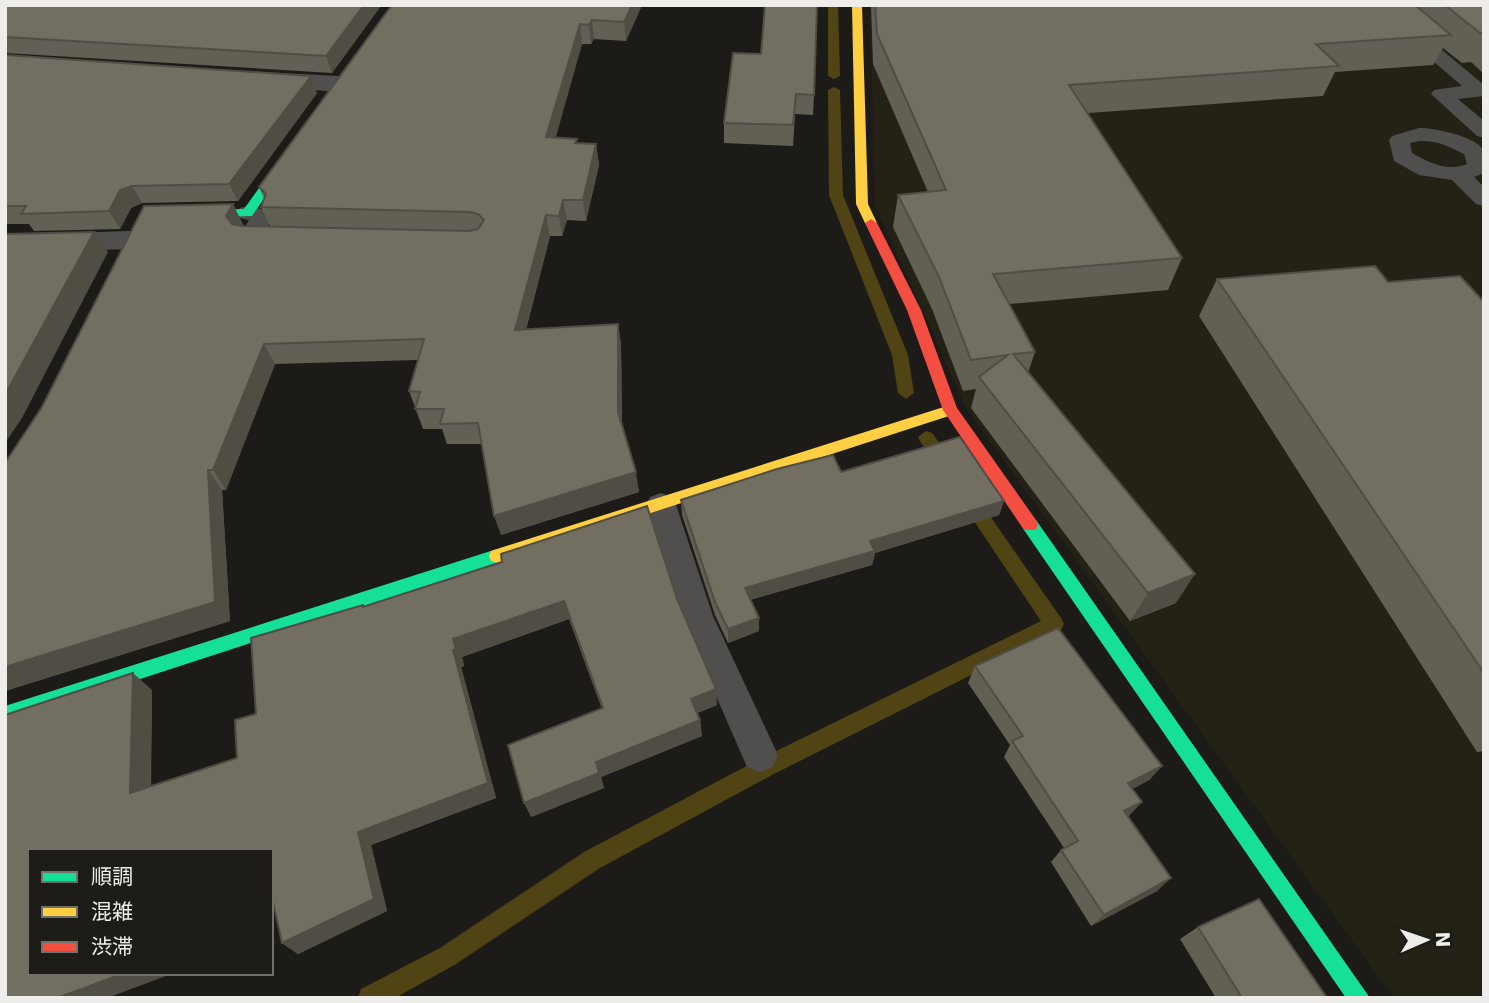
<svg xmlns="http://www.w3.org/2000/svg" width="1489" height="1003" viewBox="0 0 1489 1003" font-family="'DejaVu Sans','Noto Sans JP',sans-serif">
<style>
.built{fill:#242116}
.lines{fill:none;stroke-linecap:round;stroke-linejoin:round}
.stream{fill:#504414;fill-rule:evenodd}
.lane{fill:#504f4d;fill-rule:evenodd}
.street{fill:#504f4d;fill-rule:evenodd}
.fast{fill:#16e098;fill-rule:evenodd}
.slow{fill:#ffcf43;fill-rule:evenodd}
.jam{fill:#f24e42;fill-rule:evenodd}
.wall{fill:#625f54}
.shaded-wall{fill:#504d45}
.building{fill:#726e62;stroke:#504d45;stroke-width:2}
</style>
<rect width="100%" height="100%" fill="#1d1b18"/>
<path class="built" d="M 870,5 L 1484,5 L 1484,998 L 1394,998 L 967,410 L 875,205 Z"/>
<g class="lines">
<path class="stream" d="M 828,5 L 838,5 L 840,76 L 834,79 L 828,76 Z
M 834,87 L 840,90 L 843,195 L 908,355 L 914,393 L 906,399 L 898,393 L 892,355 L 829,195 L 828,90 Z
M 926,431 L 932,433 L 950,458 L 952,463 L 950,468 L 938,468 L 920,441 L 918,437 Z
M 970,494 L 976,496 L 1061,618 L 1064,624 L 1061,630 L 772,775 L 600,868 L 456,964 L 395,998 L 358,998 L 361,989 L 440,948 L 584,852 L 756,761 L 1041,621 L 964,506 L 961,501 L 964,496 Z"/>
<path class="lane" d="M 1368,5 L 1388,5 L 1484,85 L 1484,96 L 1458,99 L 1484,121 L 1484,138 L 1477,136 L 1431,94 L 1434,90 L 1462,86 Z
M 1419,128 C 1434,128 1476,136 1483,150 C 1486,156 1484,166 1484,173 L 1474,177 L 1484,187 L 1484,206 L 1476,204 L 1452,180 L 1419,175 L 1394,161 L 1389,140 L 1392,136 ZM 1419,141 C 1436,140 1449,146 1464,154 L 1467,164 C 1447,172 1430,163 1412,153 L 1410,143 Z
M 248,206 L 270,211 L 273,216 L 266,230 L 287,233 L 291,238 L 287,243 L 279,245 L 243,242 L 239,237 L 249,220 L 240,218 L 237,213 L 240,208 Z
M 661,493 L 672,497 L 676,505 L 713,616 L 778,755 L 773,767 L 760,772 L 747,767 L 681,616 L 646,505 L 650,497 Z"/>
<path class="street" d="M 262,72 L 338,76 L 347,79 L 351,84 L 347,89 L 338,92 L 253,85 L 249,80 L 253,75 Z
M 129,231 L 140,233 L 144,240 L 140,247 L 129,249 L 5,253 L 5,235 Z"/>
<path class="fast" d="M 291,148 L 297,151 L 252,216 L 184,218 L 178,214 L 184,210 L 244,209 L 287,149 Z
M 1030,519 L 1036,520 L 1370,998 L 1346,998 L 1024,530 L 1022,525 L 1024,520 Z
M 497,549 L 503,551 L 505,556 L 503,561 L 5,723 L 5,706 Z"/>
<path class="slow" d="M 852,5 L 862,5 L 868,204 L 877,223 L 871,227 L 865,223 L 856,204 Z
M 950,405 L 957,410 L 955,414 L 497,563 L 491,561 L 489,556 L 491,551 L 497,549 Z"/>
<path class="jam" d="M 871,219 L 877,223 L 921,310 L 957,408 L 1036,520 L 1038,525 L 1036,530 L 1024,530 L 943,410 L 907,310 L 865,223 Z"/>
</g>
<path class="wall" d="M 5,5 L 380,5 L 380,7 L 332,73 L 5,53 Z
M 392,5 L 642,5 L 626,41 L 594,39 L 591,44 L 582,44 L 555,138 L 578,144 L 596,144 L 599,165 L 586,221 L 567,220 L 562,236 L 550,236 L 526,330 L 618,324 L 621,345 L 622,422 L 639,492 L 501,535 L 482,444 L 447,444 L 442,429 L 423,429 L 409,391 L 418,360 L 275,364 L 226,490 L 222,490 L 230,621 L 5,691 L 233,204 L 243,225 L 243,226 L 270,226 L 261,207 L 264,198 L 259,187 Z
M 871,5 L 1484,5 L 1484,74 L 1471,62 L 1462,63 L 1443,48 L 1433,65 L 1335,72 L 1323,96 L 1088,113 L 1182,258 L 1168,290 L 1009,304 L 1035,352 L 1028,373 L 1176,603 L 1130,621 L 971,408 L 976,389 L 963,391 L 932,309 L 893,227 L 898,195 L 928,192 L 873,64 Z
M 733,53 L 814,95 L 813,115 L 795,114 L 793,146 L 724,143 L 724,123 Z
M 5,55 L 317,93 L 238,201 L 142,203 L 131,208 L 120,229 L 34,231 L 29,224 L 5,224 Z
M 1217,279 L 1388,282 L 1484,302 L 1484,751 L 1477,752 L 1199,316 Z
M 841,472 L 1004,501 L 999,515 L 875,553 L 872,565 L 750,600 L 759,618 L 759,631 L 728,643 L 715,615 L 682,515 L 681,500 Z
M 677,599 L 717,705 L 697,713 L 700,720 L 702,736 L 601,777 L 604,788 L 531,817 L 602,709 L 569,619 L 462,657 L 464,666 L 461,667 L 496,798 L 371,845 L 387,911 L 298,954 L 282,943 L 274,906 L 271,907 L 271,851 L 107,998 L 152,690 L 151,787 L 237,758 L 256,714 L 364,607 Z
M 975,666 L 1162,766 L 1149,780 L 1132,789 L 1129,816 L 1128,817 L 1157,891 L 1091,926 L 1051,862 L 1061,850 L 1064,848 L 1004,757 L 1010,745 L 968,683 Z
M 1198,927 L 1327,998 L 1216,998 L 1180,939 Z"/>
<path class="shaded-wall" d="M 364,5 L 380,5 L 380,7 L 332,73 L 326,56 Z
M 632,5 L 642,5 L 626,41 L 624,22 Z
M 592,20 L 594,39 L 591,44 L 589,25 Z
M 580,24 L 582,44 L 550,158 L 546,137 Z
M 311,76 L 317,93 L 238,201 L 229,184 Z
M 596,144 L 599,165 L 586,221 L 583,200 Z
M 132,186 L 142,203 L 131,208 L 120,229 L 109,211 L 120,190 Z
M 563,200 L 567,220 L 562,236 L 559,216 Z
M 233,204 L 243,225 L 236,237 L 226,216 Z
M 546,215 L 550,236 L 520,351 L 515,330 Z
M 94,232 L 108,252 L 22,418 L 5,443 L 5,395 Z
M 618,324 L 621,345 L 622,432 L 618,412 Z
M 264,344 L 275,364 L 226,490 L 213,470 Z
M 208,470 L 222,490 L 230,621 L 5,691 L 5,667 Z
M 636,472 L 639,492 L 501,535 L 494,516 Z
M 1004,501 L 999,515 L 875,553 L 872,565 L 745,601 L 745,588 L 870,541 Z
M 1195,574 L 1176,603 L 1130,621 L 1148,593 Z
M 564,601 L 569,619 L 462,657 L 464,666 L 461,667 L 496,798 L 371,845 L 387,911 L 298,954 L 282,943 L 358,832 L 453,650 L 453,639 Z
M 759,618 L 759,631 L 728,643 L 728,629 Z
M 133,673 L 152,690 L 150,808 L 130,793 Z
M 716,689 L 717,705 L 693,715 L 691,699 Z
M 700,720 L 702,736 L 601,777 L 604,788 L 531,817 L 524,803 L 596,762 Z
M 1162,766 L 1149,780 L 1116,798 L 1128,783 Z
M 1142,802 L 1129,816 L 1112,825 L 1124,811 Z
M 1171,878 L 1157,891 L 1091,926 L 1104,915 Z
M 125,973 L 174,973 L 107,998 L 57,998 Z"/>
<path class="building" d="M 5,5 L 364,5 L 326,56 L 5,37 Z
M 392,5 L 632,5 L 624,22 L 592,20 L 589,25 L 580,24 L 546,137 L 577,139 L 575,143 L 596,144 L 583,200 L 563,200 L 559,216 L 546,215 L 515,330 L 618,324 L 618,412 L 636,472 L 494,516 L 478,423 L 440,424 L 444,409 L 415,409 L 420,392 L 409,391 L 424,339 L 264,344 L 213,470 L 208,470 L 215,602 L 5,667 L 5,463 L 42,407 L 144,206 L 233,204 L 226,216 L 232,224 L 241,226 L 469,231 L 478,229 L 484,220 L 478,214 L 470,212 L 261,207 L 266,194 L 259,187 Z
M 765,5 L 817,5 L 814,95 L 796,94 L 793,125 L 724,123 L 733,53 L 761,54 Z
M 875,5 L 1415,5 L 1451,35 L 1316,44 L 1339,66 L 1069,85 L 1182,258 L 993,274 L 1035,352 L 1013,354 L 1195,574 L 1148,593 L 979,377 L 1008,355 L 971,360 L 939,277 L 898,195 L 946,190 L 877,34 Z
M 1445,5 L 1484,5 L 1484,32 L 1480,33 Z
M 5,55 L 311,76 L 229,184 L 132,186 L 120,190 L 109,211 L 21,214 L 26,206 L 5,206 Z
M 94,232 L 5,395 L 5,234 Z
M 1375,266 L 1388,282 L 1460,276 L 1484,302 L 1484,673 L 1217,279 Z
M 960,437 L 1004,501 L 870,541 L 875,551 L 745,588 L 759,618 L 728,629 L 715,602 L 681,500 L 777,469 L 833,455 L 841,472 Z
M 647,506 L 677,599 L 716,689 L 691,699 L 700,720 L 596,762 L 599,773 L 524,803 L 508,745 L 603,708 L 564,601 L 453,639 L 456,649 L 453,650 L 488,783 L 358,832 L 374,899 L 282,943 L 271,892 L 271,851 L 30,851 L 30,973 L 125,973 L 57,998 L 5,998 L 5,715 L 133,673 L 130,793 L 237,758 L 235,720 L 256,714 L 251,638 L 363,605 L 363,607 L 502,562 L 501,554 Z
M 1058,628 L 1162,766 L 1128,783 L 1142,802 L 1124,811 L 1171,878 L 1104,915 L 1061,850 L 1078,841 L 1012,741 L 1023,736 L 975,666 Z
M 1259,899 L 1327,998 L 1242,998 L 1198,927 Z"/>
<rect width="1489" height="1003" fill="none" stroke="#eeede9" stroke-width="14"/>
<rect x="28" y="849" width="245" height="126" fill="#1e1c17" stroke="#71706b" stroke-width="2"/>
<rect x="42" y="872" width="35" height="10" fill="#16e098" stroke="#71706b" stroke-width="2"/>
<text x="91" y="884" font-size="21" fill="#eeede9">順調</text>
<rect x="42" y="907" width="35" height="10" fill="#ffcf43" stroke="#71706b" stroke-width="2"/>
<text x="91" y="919" font-size="21" fill="#eeede9">混雑</text>
<rect x="42" y="942" width="35" height="10" fill="#f24e42" stroke="#71706b" stroke-width="2"/>
<text x="91" y="954" font-size="21" fill="#eeede9">渋滞</text>
<g transform="translate(1426 940) rotate(88)" stroke="#1e1c17" stroke-width="5" paint-order="stroke">
<path d="M0-5L12 26L0 18L-12 26Z" fill="#eeede9"/>
<text y="-10" font-size="19" font-weight="bold" text-anchor="middle" fill="#eeede9">N</text>
</g>
</svg>
